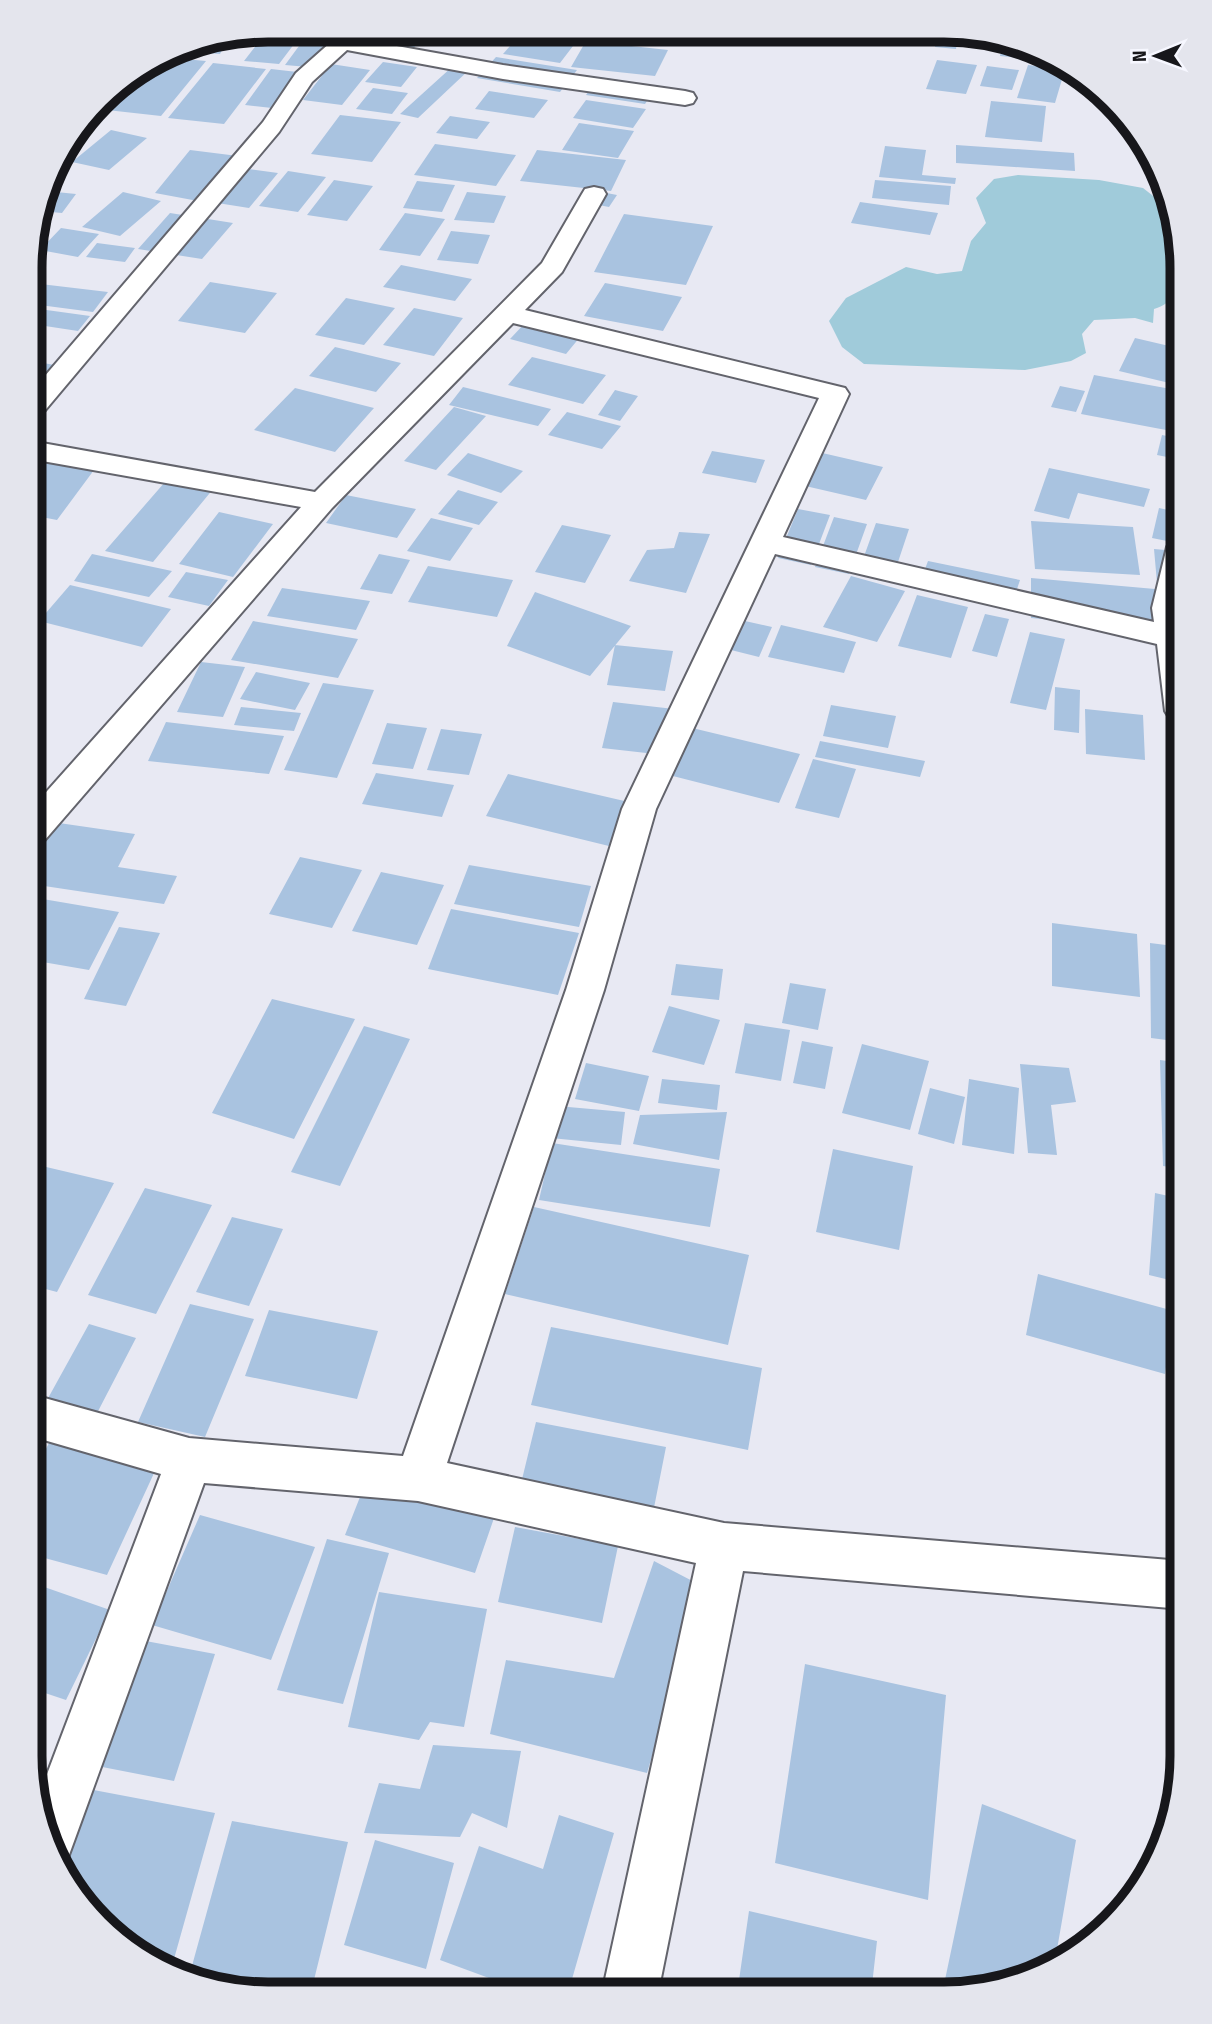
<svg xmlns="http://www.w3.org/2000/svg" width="1212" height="2024" viewBox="0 0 1212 2024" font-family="'Fira Sans Condensed',sans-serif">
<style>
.water{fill:#a0cbda}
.building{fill:#a9c3e0}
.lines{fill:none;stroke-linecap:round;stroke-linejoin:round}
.minor-casing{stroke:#63646c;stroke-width:4}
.minor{fill:#fff;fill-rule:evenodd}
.rim{fill:none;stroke:#17171b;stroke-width:9}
</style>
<rect width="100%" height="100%" fill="#e8e9f3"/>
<path class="water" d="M 1018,175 L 1099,180 L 1143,188 L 1171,210 C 1177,242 1198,296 1154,309 L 1153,323 L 1135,318 L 1094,320 L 1082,334 L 1086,353 L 1071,361 L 1025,370 L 864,364 L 842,347 L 829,321 L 846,298 L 906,267 L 937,274 L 962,271 L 971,241 L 986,223 L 976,198 L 994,179 Z"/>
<path class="building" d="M 268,30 L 304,31 L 279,64 L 244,61 Z
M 361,30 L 371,30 L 393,34 L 380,47 L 349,42 Z
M 444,30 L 480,30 L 469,42 L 438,37 Z
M 310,31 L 343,34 L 320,68 L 285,65 Z
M 553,31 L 590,31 L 585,37 Z
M 598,31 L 683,31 L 677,45 L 595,37 Z
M 752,31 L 824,31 L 824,36 L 752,35 Z
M 937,32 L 959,32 L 956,49 L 935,47 Z
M 229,37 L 220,54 L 182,51 L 185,46 Z
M 397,37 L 421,40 L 402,60 L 379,57 Z
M 517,38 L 573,46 L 560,63 L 503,54 Z
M 586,41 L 668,50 L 655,76 L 571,67 Z
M 1003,43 L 1043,60 L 1000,56 Z
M 162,57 L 206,61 L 161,116 L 107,110 L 141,70 Z
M 496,57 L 577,70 L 560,92 L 477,78 Z
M 937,60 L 977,65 L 966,94 L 926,89 Z
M 383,62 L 417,67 L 401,87 L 365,82 Z
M 213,63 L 266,69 L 224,124 L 168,118 Z
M 331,64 L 370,70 L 342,105 L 303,100 Z
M 1028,65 L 1065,69 L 1055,103 L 1017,98 Z
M 453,66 L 470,69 L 418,118 L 400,114 Z
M 987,66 L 1019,70 L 1012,90 L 980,86 Z
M 271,69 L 306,73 L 281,109 L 245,105 Z
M 599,77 L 657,86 L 645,104 L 586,95 Z
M 373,88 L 408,93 L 392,114 L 356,109 Z
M 489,91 L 548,100 L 534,118 L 475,109 Z
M 586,100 L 646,109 L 633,128 L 573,118 Z
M 991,101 L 1046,106 L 1042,142 L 985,137 Z
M 340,115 L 401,122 L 372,162 L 311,154 Z
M 450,116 L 490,122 L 477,139 L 436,133 Z
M 579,123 L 634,131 L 618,158 L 562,150 Z
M 111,130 L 147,138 L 109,170 L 72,162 Z
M 435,144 L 516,155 L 496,186 L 414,175 Z
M 956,145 L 1074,153 L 1075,171 L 956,163 Z
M 885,146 L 926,150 L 922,175 L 956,178 L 955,184 L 879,177 Z
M 190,150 L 238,156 L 198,201 L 155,193 Z
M 537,150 L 626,160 L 611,191 L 520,181 Z
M 240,168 L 278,173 L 249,208 L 211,202 Z
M 288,171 L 326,177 L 298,212 L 259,206 Z
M 334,180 L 373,186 L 347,221 L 307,215 Z
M 875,180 L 951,186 L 949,205 L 872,198 Z
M 417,181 L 455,185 L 442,212 L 403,208 Z
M 586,189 L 617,195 L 609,207 L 578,201 Z
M 46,191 L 76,194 L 62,213 L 40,211 Z
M 123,192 L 161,201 L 120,236 L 82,227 Z
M 467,192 L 506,196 L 494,223 L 454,220 Z
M 860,202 L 938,213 L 930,235 L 851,223 Z
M 170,213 L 233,223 L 202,259 L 138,249 Z
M 405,213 L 445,219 L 420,256 L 379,250 Z
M 624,214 L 713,226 L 686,285 L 594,272 Z
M 61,228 L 99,234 L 78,257 L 40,250 Z
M 451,231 L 490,235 L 478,264 L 437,260 Z
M 97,243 L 135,248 L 125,262 L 86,257 Z
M 401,265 L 472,279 L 455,301 L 383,287 Z
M 210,282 L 277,293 L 245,333 L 178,321 Z
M 32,283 L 108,292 L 93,312 L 32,304 Z
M 605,283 L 682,297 L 663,331 L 584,316 Z
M 346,298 L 395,308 L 364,345 L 315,335 Z
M 32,308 L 90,316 L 78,331 L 32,324 Z
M 414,308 L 463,318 L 434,356 L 383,345 Z
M 525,323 L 580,337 L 566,354 L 510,339 Z
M 1135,338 L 1182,349 L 1182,386 L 1119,371 Z
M 335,347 L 401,363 L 376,392 L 309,376 Z
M 532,357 L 606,375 L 583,404 L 508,385 Z
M 32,361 L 60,366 L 32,395 Z
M 1094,375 L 1182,391 L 1182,433 L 1081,414 Z
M 1060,386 L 1085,391 L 1076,412 L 1051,407 Z
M 463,387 L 551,409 L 538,426 L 449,405 Z
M 295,388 L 374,408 L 335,452 L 254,430 Z
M 615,390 L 638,396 L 620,421 L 598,415 Z
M 454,407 L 486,416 L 436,470 L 404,461 Z
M 567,412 L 621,426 L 602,449 L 548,435 Z
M 1162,435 L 1182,439 L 1182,460 L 1157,455 Z
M 712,451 L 765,460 L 756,483 L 702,473 Z
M 818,452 L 883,467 L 866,500 L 801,485 Z
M 468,453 L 523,471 L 501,493 L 447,475 Z
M 31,459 L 94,470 L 57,520 L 31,515 Z
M 178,467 L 223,477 L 153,562 L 105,551 Z
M 1049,468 L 1150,489 L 1144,507 L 1078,493 L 1069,519 L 1034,511 Z
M 458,490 L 498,502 L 479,525 L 438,514 Z
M 346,495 L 416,509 L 397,538 L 326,523 Z
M 1159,508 L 1182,513 L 1182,544 L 1152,538 Z
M 798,509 L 830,515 L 811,565 L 778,558 Z
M 219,512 L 273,524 L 233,577 L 179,564 Z
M 834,517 L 867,524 L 849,574 L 815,567 Z
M 431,518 L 473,528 L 450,561 L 407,551 Z
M 1031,521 L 1133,527 L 1140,575 L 1035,569 Z
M 876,523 L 909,529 L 892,580 L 858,573 Z
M 562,525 L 611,535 L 585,583 L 535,572 Z
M 679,532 L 710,534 L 686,593 L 629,581 L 647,550 L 674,548 Z
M 1154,549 L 1177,551 L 1182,596 L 1158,594 Z
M 92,554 L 172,571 L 149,597 L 74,581 Z
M 379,554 L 410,560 L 392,594 L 360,589 Z
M 928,561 L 1020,580 L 1011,607 L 918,588 Z
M 428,566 L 513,580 L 497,617 L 408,602 Z
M 186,572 L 228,580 L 209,606 L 168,597 Z
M 851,576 L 905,591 L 877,642 L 823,627 Z
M 1031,578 L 1155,589 L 1158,630 L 1031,618 Z
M 70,585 L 171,609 L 142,647 L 39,621 Z
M 282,588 L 370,601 L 356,630 L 267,616 Z
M 535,592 L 631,626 L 590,676 L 507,646 Z
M 917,595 L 968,607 L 951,658 L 898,646 Z
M 985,614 L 1009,619 L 997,657 L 972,651 Z
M 736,619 L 772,627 L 759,657 L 723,648 Z
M 253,621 L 358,639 L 338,678 L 231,660 Z
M 781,625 L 856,642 L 844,673 L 768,657 Z
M 1030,632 L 1065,639 L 1046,710 L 1010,703 Z
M 615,645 L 673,651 L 665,691 L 607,685 Z
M 201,662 L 245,667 L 223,717 L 177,712 Z
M 256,672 L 310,683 L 295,710 L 240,699 Z
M 323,683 L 374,690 L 337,778 L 284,770 Z
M 1055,687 L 1080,690 L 1079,733 L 1054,730 Z
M 613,702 L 674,709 L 664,755 L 602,748 Z
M 831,705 L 896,716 L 888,748 L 823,736 Z
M 241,707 L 301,713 L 294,731 L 234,725 Z
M 1085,709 L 1143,715 L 1145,760 L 1086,754 Z
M 166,722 L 284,736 L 269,774 L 148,761 Z
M 387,723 L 427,728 L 413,769 L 372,764 Z
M 688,727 L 800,754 L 779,803 L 665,774 Z
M 441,729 L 482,734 L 469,775 L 427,770 Z
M 820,741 L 925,761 L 920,777 L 815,757 Z
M 813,759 L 856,769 L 839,818 L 795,808 Z
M 376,773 L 454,785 L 442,817 L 362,804 Z
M 508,774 L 633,803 L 613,847 L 486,816 Z
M 52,822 L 135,834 L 118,867 L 177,876 L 164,904 L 31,884 L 31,861 Z
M 300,857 L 362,870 L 332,928 L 269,914 Z
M 469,865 L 591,886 L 579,927 L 454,904 Z
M 381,872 L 444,885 L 417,945 L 352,931 Z
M 31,897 L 119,912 L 89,970 L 31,960 Z
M 451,909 L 579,933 L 558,995 L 428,969 Z
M 1052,923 L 1137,934 L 1140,997 L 1052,986 Z
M 119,927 L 160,933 L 126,1006 L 84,999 Z
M 1150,943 L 1182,947 L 1182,1042 L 1151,1038 Z
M 676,964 L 723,969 L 719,1000 L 671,995 Z
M 790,983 L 826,989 L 818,1030 L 782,1023 Z
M 272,999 L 355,1019 L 294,1139 L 212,1113 Z
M 669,1006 L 720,1020 L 704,1065 L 652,1052 Z
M 745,1023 L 790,1030 L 781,1081 L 735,1073 Z
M 364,1026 L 410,1039 L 340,1186 L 291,1172 Z
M 802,1041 L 833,1047 L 825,1089 L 793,1083 Z
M 862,1044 L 929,1061 L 910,1130 L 842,1113 Z
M 1160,1060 L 1182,1063 L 1182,1169 L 1163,1166 Z
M 586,1063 L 649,1076 L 639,1111 L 575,1099 Z
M 1020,1064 L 1069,1068 L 1076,1102 L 1051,1105 L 1057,1155 L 1028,1153 Z
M 662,1079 L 720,1085 L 717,1110 L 658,1103 Z
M 969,1079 L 1019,1088 L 1014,1154 L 962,1145 Z
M 930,1088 L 965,1097 L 954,1144 L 918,1134 Z
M 557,1106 L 625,1112 L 621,1145 L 551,1138 Z
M 727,1112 L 719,1160 L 633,1144 L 640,1115 Z
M 552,1143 L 720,1169 L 710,1227 L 539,1200 Z
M 833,1149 L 913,1166 L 899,1250 L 816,1232 Z
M 42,1166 L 114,1183 L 57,1292 L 30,1285 L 30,1185 Z
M 145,1188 L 212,1205 L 156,1314 L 88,1295 Z
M 1155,1193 L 1182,1199 L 1182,1283 L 1149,1275 Z
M 534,1207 L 749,1255 L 728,1345 L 505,1294 Z
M 232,1217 L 283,1229 L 249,1306 L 196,1292 Z
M 1038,1274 L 1174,1311 L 1165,1374 L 1026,1335 Z
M 190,1304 L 254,1319 L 205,1437 L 138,1422 Z
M 269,1310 L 378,1331 L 357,1399 L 245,1376 Z
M 89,1324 L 136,1338 L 81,1444 L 31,1429 Z
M 551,1327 L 762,1368 L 748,1450 L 531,1405 Z
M 536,1422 L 666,1447 L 648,1538 L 514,1512 Z
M 49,1443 L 155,1471 L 107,1575 L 30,1554 L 30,1480 Z
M 375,1459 L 502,1495 L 475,1573 L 345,1535 Z
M 200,1515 L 315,1547 L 271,1660 L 152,1625 Z
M 515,1527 L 618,1546 L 602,1623 L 498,1602 Z
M 327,1539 L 389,1553 L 343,1704 L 277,1690 Z
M 654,1561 L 702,1586 L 647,1773 L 490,1734 L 506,1660 L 614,1678 Z
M 30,1582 L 110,1610 L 66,1700 L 30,1688 Z
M 379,1592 L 487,1609 L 464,1727 L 430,1722 L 419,1740 L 348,1727 Z
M 135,1639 L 215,1654 L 174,1781 L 92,1765 Z
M 805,1664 L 946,1695 L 928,1900 L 775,1863 Z
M 433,1745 L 521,1751 L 507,1828 L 472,1813 L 460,1837 L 364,1833 L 379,1783 L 420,1789 Z
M 83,1788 L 215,1813 L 172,1966 L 123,1945 L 59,1862 Z
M 982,1804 L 1076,1840 L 1055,1961 L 1035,1976 L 942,1994 Z
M 559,1815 L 614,1833 L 568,1993 L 530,1993 L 440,1960 L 479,1846 L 543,1869 Z
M 232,1821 L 348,1842 L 311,1992 L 279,1992 L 190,1973 Z
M 375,1840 L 454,1863 L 426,1969 L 344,1945 Z
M 749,1911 L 877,1941 L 871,1994 L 737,1994 Z"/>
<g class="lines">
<g class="minor-casing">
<path id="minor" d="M 328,30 L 350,30 L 352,38 L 503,65 L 685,91 L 693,93 L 696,98 L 693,103 L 685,105 L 503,79 L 347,50 L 312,82 L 279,132 L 42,414 L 32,416 L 32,391 L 263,122 L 296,73 L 331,42 Z
M 822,31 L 844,31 L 841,38 L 825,38 Z
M 594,187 L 603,189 L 606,194 L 562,272 L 525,310 L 845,388 L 849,394 L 783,537 L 1154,622 L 1152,608 L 1167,547 L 1171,540 L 1182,538 L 1182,722 L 1170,719 L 1165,711 L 1157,644 L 775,554 L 656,809 L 604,990 L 447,1463 L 724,1523 L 1182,1561 L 1182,1609 L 743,1571 L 658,1993 L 602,1993 L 696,1563 L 418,1501 L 204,1483 L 73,1844 L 66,1863 L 61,1865 L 48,1847 L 38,1798 L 161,1474 L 30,1436 L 30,1394 L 189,1438 L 403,1456 L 566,990 L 622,809 L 819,398 L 513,323 L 332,508 L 44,841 L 31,845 L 31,809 L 301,507 L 31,459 L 31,441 L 315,492 L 542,263 L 582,194 L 585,189 Z"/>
</g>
<use href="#minor" class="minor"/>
</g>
<path d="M0 0H1212V2024H0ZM268 42H944A226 226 0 0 1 1170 268V1756A226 226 0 0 1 944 1982H268A226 226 0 0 1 42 1756V268A226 226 0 0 1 268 42Z" fill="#e4e5ed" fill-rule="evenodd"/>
<path class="rim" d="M268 42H944A226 226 0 0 1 1170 268V1756A226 226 0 0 1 944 1982H268A226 226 0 0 1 42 1756V268A226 226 0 0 1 268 42Z"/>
<g transform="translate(1156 56) rotate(269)" stroke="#f6f7ff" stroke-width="5" paint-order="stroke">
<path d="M0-5L12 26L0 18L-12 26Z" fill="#17171b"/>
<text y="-10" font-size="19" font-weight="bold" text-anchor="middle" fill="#17171b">N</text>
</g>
</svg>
